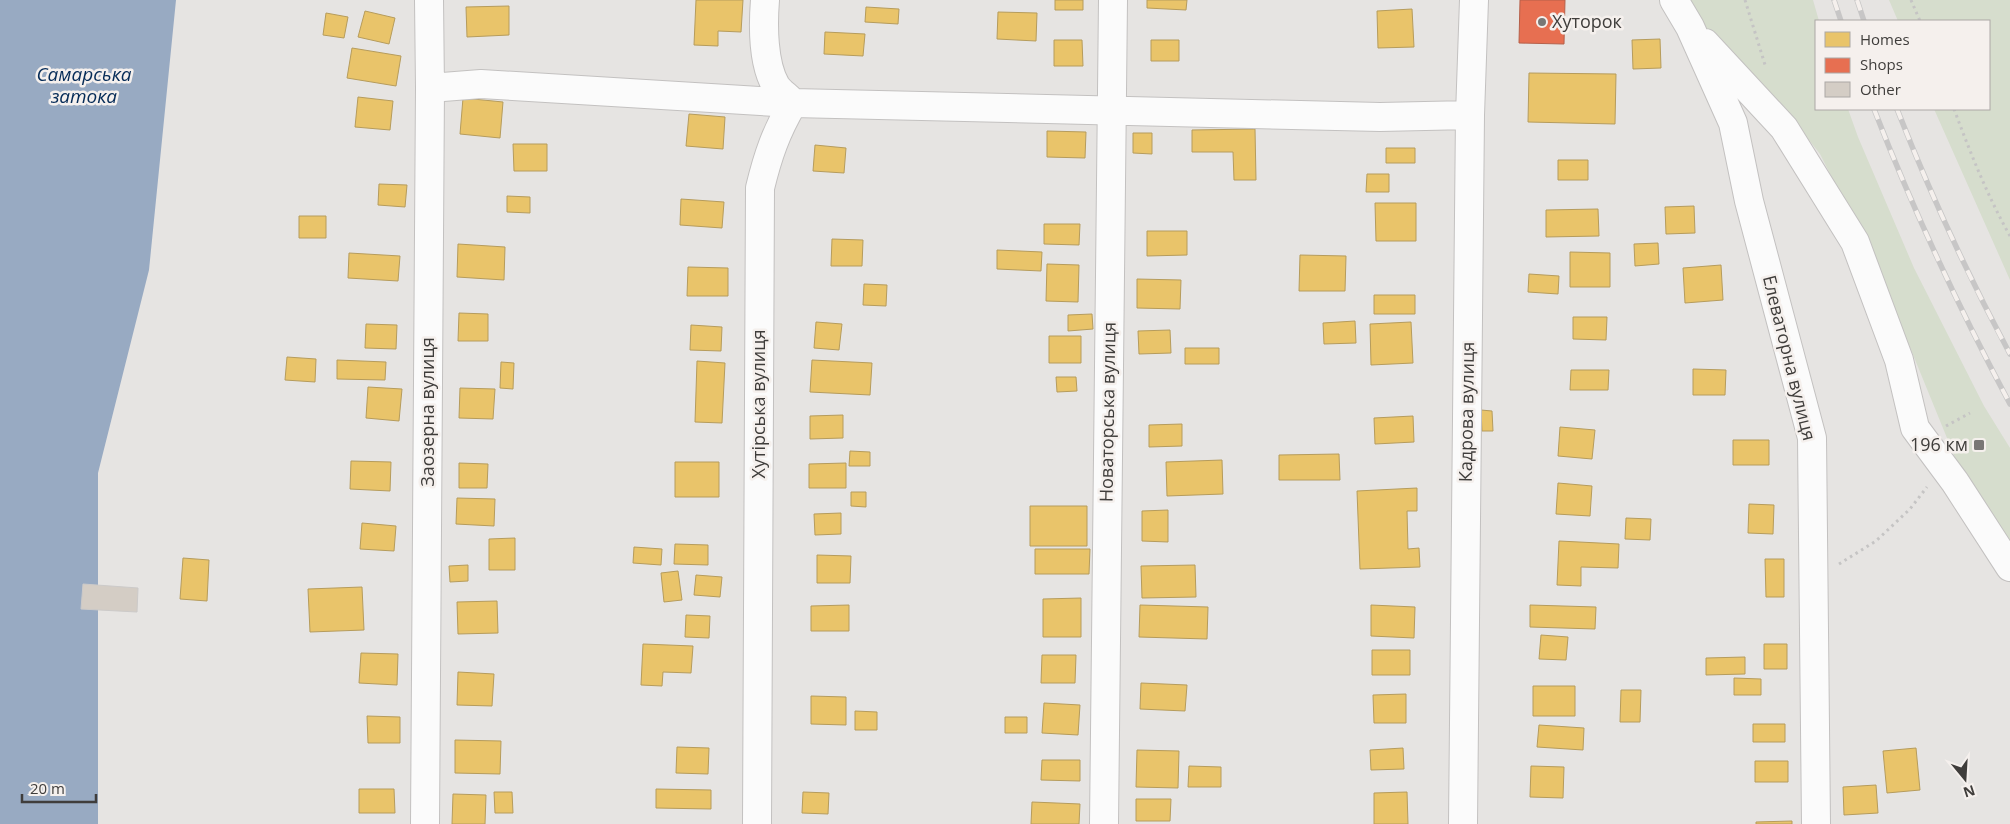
<svg xmlns="http://www.w3.org/2000/svg" width="2010" height="824" viewBox="0 0 2010 824" font-family="'Open Sans',sans-serif">
<style>
.green{fill:#d6ddcd}
.water{fill:#98aac2}
.homes{fill:#e9c46a;stroke:#b69c5c}
.shops{fill:#e76f51;stroke:#b5604a}
.building{fill:#d4cdc5;stroke:#cccac9}
.lines{fill:none;stroke-linecap:round;stroke-linejoin:round}
.minor-casing{stroke:#c3c1c0;stroke-width:30}
.path{stroke:#c5c4c4;stroke-width:3;stroke-dasharray:2.5 4;stroke-linecap:butt}
.minor{stroke:#fbfbfb;stroke-width:28}
.rail-casing{stroke:#c7c6c6;stroke-width:5.5}
.rail{stroke:#f5f0ed;stroke-width:4;stroke-dasharray:11;stroke-linecap:butt}
.poi-dot{fill:#797775;stroke:#f5f0ed;stroke-width:2}
.labels{text-anchor:middle;stroke-width:5;stroke-linejoin:round;paint-order:stroke}
.poi-label{font-size:18px;fill:#3f3d3b;stroke:#f5f0ed;text-anchor:start}
.street-label{font-size:18px;fill:#3f3d3b;stroke:#f5f0ed}
.water-label{font-size:19px;font-style:italic;fill:#052b57;stroke:#f5f0ed}
</style>
<rect width="100%" height="100%" fill="#e6e4e2"/>
<path class="green" d="M 1681,0 L 1813,0 L 1819,21 L 1816,21 L 1816,109 L 1848,109 L 1858,137 L 1914,268 L 1984,406 L 2010,448 L 2010,583 L 1956,460 L 1878,269 L 1820,154 L 1783,107 L 1736,69 Z
M 1889,0 L 2010,0 L 2010,280 L 1934,109 L 1989,109 L 1989,21 L 1898,21 Z"/>
<path class="water" d="M 0,0 L 176,0 L 149,270 L 98,473 L 98,824 L 0,824 Z"/>
<path class="homes" d="M 696,0 L 743,0 L 741,32 L 718,31 L 718,46 L 694,45 Z
M 1055,0 L 1083,0 L 1083,10 L 1055,10 Z
M 1147,0 L 1187,0 L 1186,10 L 1147,8 Z
M 509,6 L 509,35 L 467,37 L 466,7 Z
M 866,7 L 899,9 L 898,24 L 865,22 Z
M 1412,9 L 1414,47 L 1378,48 L 1377,11 Z
M 365,11 L 395,18 L 389,44 L 358,37 Z
M 998,12 L 1037,13 L 1036,41 L 997,39 Z
M 326,13 L 348,17 L 344,38 L 323,35 Z
M 825,32 L 865,34 L 863,56 L 824,54 Z
M 1660,39 L 1661,68 L 1633,69 L 1632,40 Z
M 1054,40 L 1082,40 L 1083,66 L 1054,66 Z
M 1151,40 L 1179,40 L 1179,61 L 1151,61 Z
M 352,48 L 401,56 L 396,86 L 347,78 Z
M 1529,73 L 1616,74 L 1615,124 L 1528,122 Z
M 358,97 L 393,101 L 390,130 L 355,127 Z
M 463,98 L 503,102 L 500,138 L 460,134 Z
M 689,114 L 725,117 L 723,149 L 686,146 Z
M 1255,129 L 1256,180 L 1234,180 L 1233,152 L 1192,152 L 1192,130 Z
M 1047,131 L 1086,132 L 1085,158 L 1047,157 Z
M 1133,133 L 1152,133 L 1152,154 L 1133,153 Z
M 513,144 L 547,144 L 547,171 L 514,171 Z
M 815,145 L 846,148 L 844,173 L 813,171 Z
M 1386,148 L 1415,148 L 1415,163 L 1386,163 Z
M 1558,160 L 1588,160 L 1588,180 L 1558,180 Z
M 1367,174 L 1389,174 L 1389,192 L 1366,192 Z
M 379,184 L 407,185 L 405,207 L 378,205 Z
M 507,196 L 530,197 L 530,213 L 507,212 Z
M 681,199 L 724,202 L 722,228 L 680,225 Z
M 1375,203 L 1416,203 L 1416,241 L 1376,241 Z
M 1694,206 L 1695,233 L 1666,234 L 1665,207 Z
M 1598,209 L 1599,236 L 1546,237 L 1546,210 Z
M 299,216 L 326,216 L 326,238 L 299,238 Z
M 1044,224 L 1080,224 L 1079,245 L 1044,244 Z
M 1147,231 L 1187,231 L 1187,255 L 1147,256 Z
M 832,239 L 863,240 L 862,266 L 831,266 Z
M 1658,243 L 1659,264 L 1635,266 L 1634,244 Z
M 458,244 L 505,247 L 504,280 L 457,277 Z
M 997,250 L 1042,252 L 1041,271 L 997,269 Z
M 1570,252 L 1610,253 L 1610,287 L 1570,287 Z
M 349,253 L 400,256 L 398,281 L 348,278 Z
M 1300,255 L 1346,256 L 1345,291 L 1299,291 Z
M 1047,264 L 1079,265 L 1078,302 L 1046,301 Z
M 1721,265 L 1723,300 L 1685,303 L 1683,268 Z
M 688,267 L 728,268 L 728,296 L 687,296 Z
M 1529,274 L 1559,276 L 1558,294 L 1528,292 Z
M 1137,279 L 1181,280 L 1180,309 L 1137,308 Z
M 864,284 L 887,285 L 886,306 L 863,305 Z
M 1374,295 L 1415,295 L 1415,314 L 1374,314 Z
M 459,313 L 488,314 L 488,341 L 458,341 Z
M 1092,314 L 1093,329 L 1068,331 L 1068,315 Z
M 1573,317 L 1607,317 L 1606,340 L 1573,339 Z
M 1355,321 L 1356,343 L 1324,344 L 1323,323 Z
M 816,322 L 842,324 L 839,350 L 814,348 Z
M 1411,322 L 1413,363 L 1371,365 L 1370,324 Z
M 366,324 L 397,325 L 396,349 L 365,348 Z
M 691,325 L 722,327 L 721,351 L 690,350 Z
M 1170,330 L 1171,353 L 1139,354 L 1138,331 Z
M 1049,336 L 1081,336 L 1081,363 L 1049,363 Z
M 1185,348 L 1219,348 L 1219,364 L 1185,364 Z
M 287,357 L 316,359 L 315,382 L 285,380 Z
M 337,360 L 386,362 L 385,380 L 337,379 Z
M 812,360 L 872,363 L 870,395 L 810,392 Z
M 697,361 L 725,363 L 722,423 L 695,422 Z
M 501,362 L 514,363 L 513,389 L 500,388 Z
M 1693,369 L 1726,370 L 1725,395 L 1693,395 Z
M 1571,370 L 1609,370 L 1608,390 L 1570,390 Z
M 1056,377 L 1076,377 L 1077,391 L 1057,392 Z
M 368,387 L 402,389 L 399,421 L 366,418 Z
M 460,388 L 495,389 L 493,419 L 459,418 Z
M 1481,410 L 1492,411 L 1493,431 L 1482,431 Z
M 843,415 L 843,438 L 810,439 L 810,416 Z
M 1413,416 L 1414,442 L 1375,444 L 1374,418 Z
M 1182,424 L 1182,446 L 1149,447 L 1149,425 Z
M 1560,427 L 1595,430 L 1592,459 L 1558,456 Z
M 1733,440 L 1769,440 L 1769,465 L 1733,465 Z
M 850,451 L 870,452 L 870,466 L 849,466 Z
M 1339,454 L 1340,480 L 1279,480 L 1279,455 Z
M 1222,460 L 1223,494 L 1167,496 L 1166,462 Z
M 351,461 L 391,462 L 390,491 L 350,489 Z
M 675,462 L 719,462 L 719,497 L 675,497 Z
M 459,463 L 488,464 L 487,488 L 459,488 Z
M 846,463 L 846,488 L 809,488 L 809,464 Z
M 1558,483 L 1592,486 L 1590,516 L 1556,514 Z
M 1417,488 L 1417,511 L 1407,511 L 1408,549 L 1419,548 L 1420,567 L 1360,569 L 1357,491 Z
M 851,492 L 866,492 L 866,507 L 851,506 Z
M 457,498 L 495,499 L 494,526 L 456,524 Z
M 1749,504 L 1774,505 L 1773,534 L 1748,533 Z
M 1030,506 L 1087,506 L 1087,546 L 1030,546 Z
M 1168,510 L 1168,542 L 1142,541 L 1142,511 Z
M 841,513 L 841,534 L 815,535 L 814,514 Z
M 1626,518 L 1651,519 L 1650,540 L 1625,539 Z
M 362,523 L 396,526 L 394,551 L 360,549 Z
M 515,538 L 515,570 L 489,570 L 489,539 Z
M 1559,541 L 1619,544 L 1618,568 L 1581,567 L 1581,586 L 1557,585 Z
M 675,544 L 708,545 L 708,565 L 674,564 Z
M 634,547 L 662,549 L 661,565 L 633,563 Z
M 1035,549 L 1090,549 L 1089,574 L 1035,574 Z
M 817,555 L 851,556 L 850,583 L 817,583 Z
M 183,558 L 209,560 L 207,601 L 180,599 Z
M 1765,559 L 1784,559 L 1784,597 L 1766,597 Z
M 468,565 L 468,581 L 450,582 L 449,566 Z
M 1195,565 L 1196,597 L 1142,598 L 1141,566 Z
M 678,571 L 682,600 L 664,602 L 661,573 Z
M 696,575 L 722,577 L 720,597 L 694,595 Z
M 362,587 L 364,630 L 310,632 L 308,589 Z
M 1081,598 L 1081,637 L 1043,637 L 1043,599 Z
M 497,601 L 498,633 L 458,634 L 457,602 Z
M 849,605 L 849,631 L 811,631 L 811,606 Z
M 1140,605 L 1208,607 L 1207,639 L 1139,637 Z
M 1371,605 L 1415,607 L 1414,638 L 1371,636 Z
M 1530,605 L 1596,607 L 1595,629 L 1530,627 Z
M 686,615 L 710,616 L 709,638 L 685,637 Z
M 1541,635 L 1568,637 L 1566,660 L 1539,659 Z
M 643,644 L 693,646 L 691,673 L 663,672 L 662,686 L 641,685 Z
M 1764,644 L 1787,644 L 1787,669 L 1764,669 Z
M 1372,650 L 1410,650 L 1410,675 L 1372,675 Z
M 361,653 L 398,654 L 397,685 L 359,683 Z
M 1042,655 L 1076,655 L 1075,683 L 1041,683 Z
M 1745,657 L 1745,674 L 1706,675 L 1706,658 Z
M 458,672 L 494,674 L 492,706 L 457,705 Z
M 1734,678 L 1761,679 L 1761,695 L 1734,695 Z
M 1141,683 L 1187,685 L 1185,711 L 1140,709 Z
M 1533,686 L 1575,686 L 1575,716 L 1533,716 Z
M 1621,690 L 1641,690 L 1640,722 L 1620,722 Z
M 1406,694 L 1406,723 L 1374,723 L 1373,695 Z
M 811,696 L 846,697 L 846,725 L 811,724 Z
M 1044,703 L 1080,705 L 1078,735 L 1042,733 Z
M 855,711 L 877,712 L 877,730 L 855,730 Z
M 367,716 L 400,717 L 400,743 L 368,743 Z
M 1005,717 L 1027,717 L 1027,733 L 1005,733 Z
M 1753,724 L 1785,724 L 1785,742 L 1753,742 Z
M 1539,725 L 1584,728 L 1583,750 L 1537,747 Z
M 455,740 L 501,741 L 500,774 L 455,773 Z
M 677,747 L 709,748 L 708,774 L 676,773 Z
M 1403,748 L 1404,769 L 1371,770 L 1370,750 Z
M 1916,748 L 1920,790 L 1887,793 L 1883,751 Z
M 1137,750 L 1179,751 L 1178,788 L 1136,787 Z
M 1042,760 L 1080,760 L 1080,781 L 1041,780 Z
M 1755,761 L 1788,761 L 1788,782 L 1755,782 Z
M 1189,766 L 1221,767 L 1221,787 L 1188,787 Z
M 1531,766 L 1564,767 L 1563,798 L 1530,797 Z
M 1876,785 L 1878,813 L 1844,815 L 1843,787 Z
M 359,789 L 394,789 L 395,813 L 359,813 Z
M 656,789 L 711,790 L 711,809 L 656,808 Z
M 494,792 L 512,792 L 513,813 L 495,813 Z
M 803,792 L 829,793 L 828,814 L 802,813 Z
M 1407,792 L 1408,824 L 1374,824 L 1374,793 Z
M 453,794 L 486,795 L 485,824 L 452,824 Z
M 1136,799 L 1171,799 L 1170,821 L 1136,821 Z
M 1032,802 L 1080,804 L 1079,824 L 1031,824 Z
M 1792,821 L 1792,824 L 1756,824 L 1756,822 Z"/>
<path class="shops" d="M 1520,0 L 1565,0 L 1564,44 L 1519,43 Z"/>
<path class="building" d="M 83,584 L 138,588 L 137,612 L 81,609 Z"/>
<g class="lines">
<g class="minor-casing">
<path id="minor" d="M 1674,0 L 1690,27 L 1733,123 L 1749,201 L 1812,438 L 1816,824
M 1705,43 L 1784,128 L 1855,242 L 1899,360 L 1915,428 L 1955,482 L 2010,567
M 430,88 L 481,84 L 793,103 L 1380,117 L 1470,115
M 425,824 L 430,88 L 429,0
M 757,824 L 760,188 C 768,155 776,132 793,103 C 788,97 780,92 776,86 C 763,64 763,25 765,0
M 1104,824 L 1113,0
M 1463,824 L 1470,115 L 1474,0"/>
</g>
<path class="path" d="M 1745,0 L 1766,68
M 1911,0 L 1920,21
M 1954,109 C 1970,152 1987,195 2010,236
M 1946,426 L 1970,413
M 1839,564 L 1876,541 L 1910,509 L 1927,487"/>
<use href="#minor" class="minor"/>
<g class="rail-casing">
<path id="rail" d="M 1834,0 L 1841,21
M 1857,0 L 1864,21
M 1874,109 C 1913,210 1959,308 2010,404
M 1897,109 C 1930,193 1967,274 2010,354"/>
</g>
<use href="#rail" class="rail"/>
</g>
<g class="poi-dot">
<circle cx="1542" cy="22" r="5"/>
<rect x="1973" y="439" width="12" height="12" rx="2.5"/>
</g>
<g class="labels">
<g class="poi-label">
<text x="1552" y="28">Хуторок</text>
<text x="1968" y="451" text-anchor="end">196 км</text>
</g>
<g class="street-label">
<text transform="translate(1789 358) rotate(76)" y="6">Елеваторна вулиця</text>
<text transform="translate(759 404) rotate(-90)" y="6">Хутірська вулиця</text>
<text transform="translate(428 412) rotate(-90)" y="6">Заозерна вулиця</text>
<text transform="translate(1108 412) rotate(-89)" y="6">Новаторська вулиця</text>
<text transform="translate(1467 412) rotate(-89)" y="6">Кадрова вулиця</text>
</g>
<g class="water-label">
<text x="84" y="81">Самарська<tspan x="84" dy="22">затока</tspan></text>
</g>
</g>
<rect x="1815" y="20" width="175" height="90" fill="#f5f0ed" stroke="#aca8a6"/>
<rect x="1825" y="32" width="25" height="15" fill="#e9c46a" stroke="#aca8a6"/>
<text x="1860" y="45" font-size="15" fill="#3f3d3b">Homes</text>
<rect x="1825" y="58" width="25" height="15" fill="#e76f51" stroke="#aca8a6"/>
<text x="1860" y="70" font-size="15" fill="#3f3d3b">Shops</text>
<rect x="1825" y="82" width="25" height="15" fill="#d4cdc5" stroke="#aca8a6"/>
<text x="1860" y="95" font-size="15" fill="#3f3d3b">Other</text>
<g transform="translate(1965 779) rotate(162)" stroke="#f5f0ed" stroke-width="4" paint-order="stroke">
<path d="M0-4L9 19L0 12L-9 19Z" fill="#3f3d3b"/>
<text y="-8" font-size="14" font-weight="bold" text-anchor="middle" fill="#3f3d3b">N</text>
</g>
<path d="M22 794v8h74v-8" fill="none" stroke="#3f3d3b" stroke-width="2.5"/>
<text x="30" y="794" font-size="15" fill="#3f3d3b" stroke="#f5f0ed" stroke-width="4" paint-order="stroke">20 m</text>
</svg>
